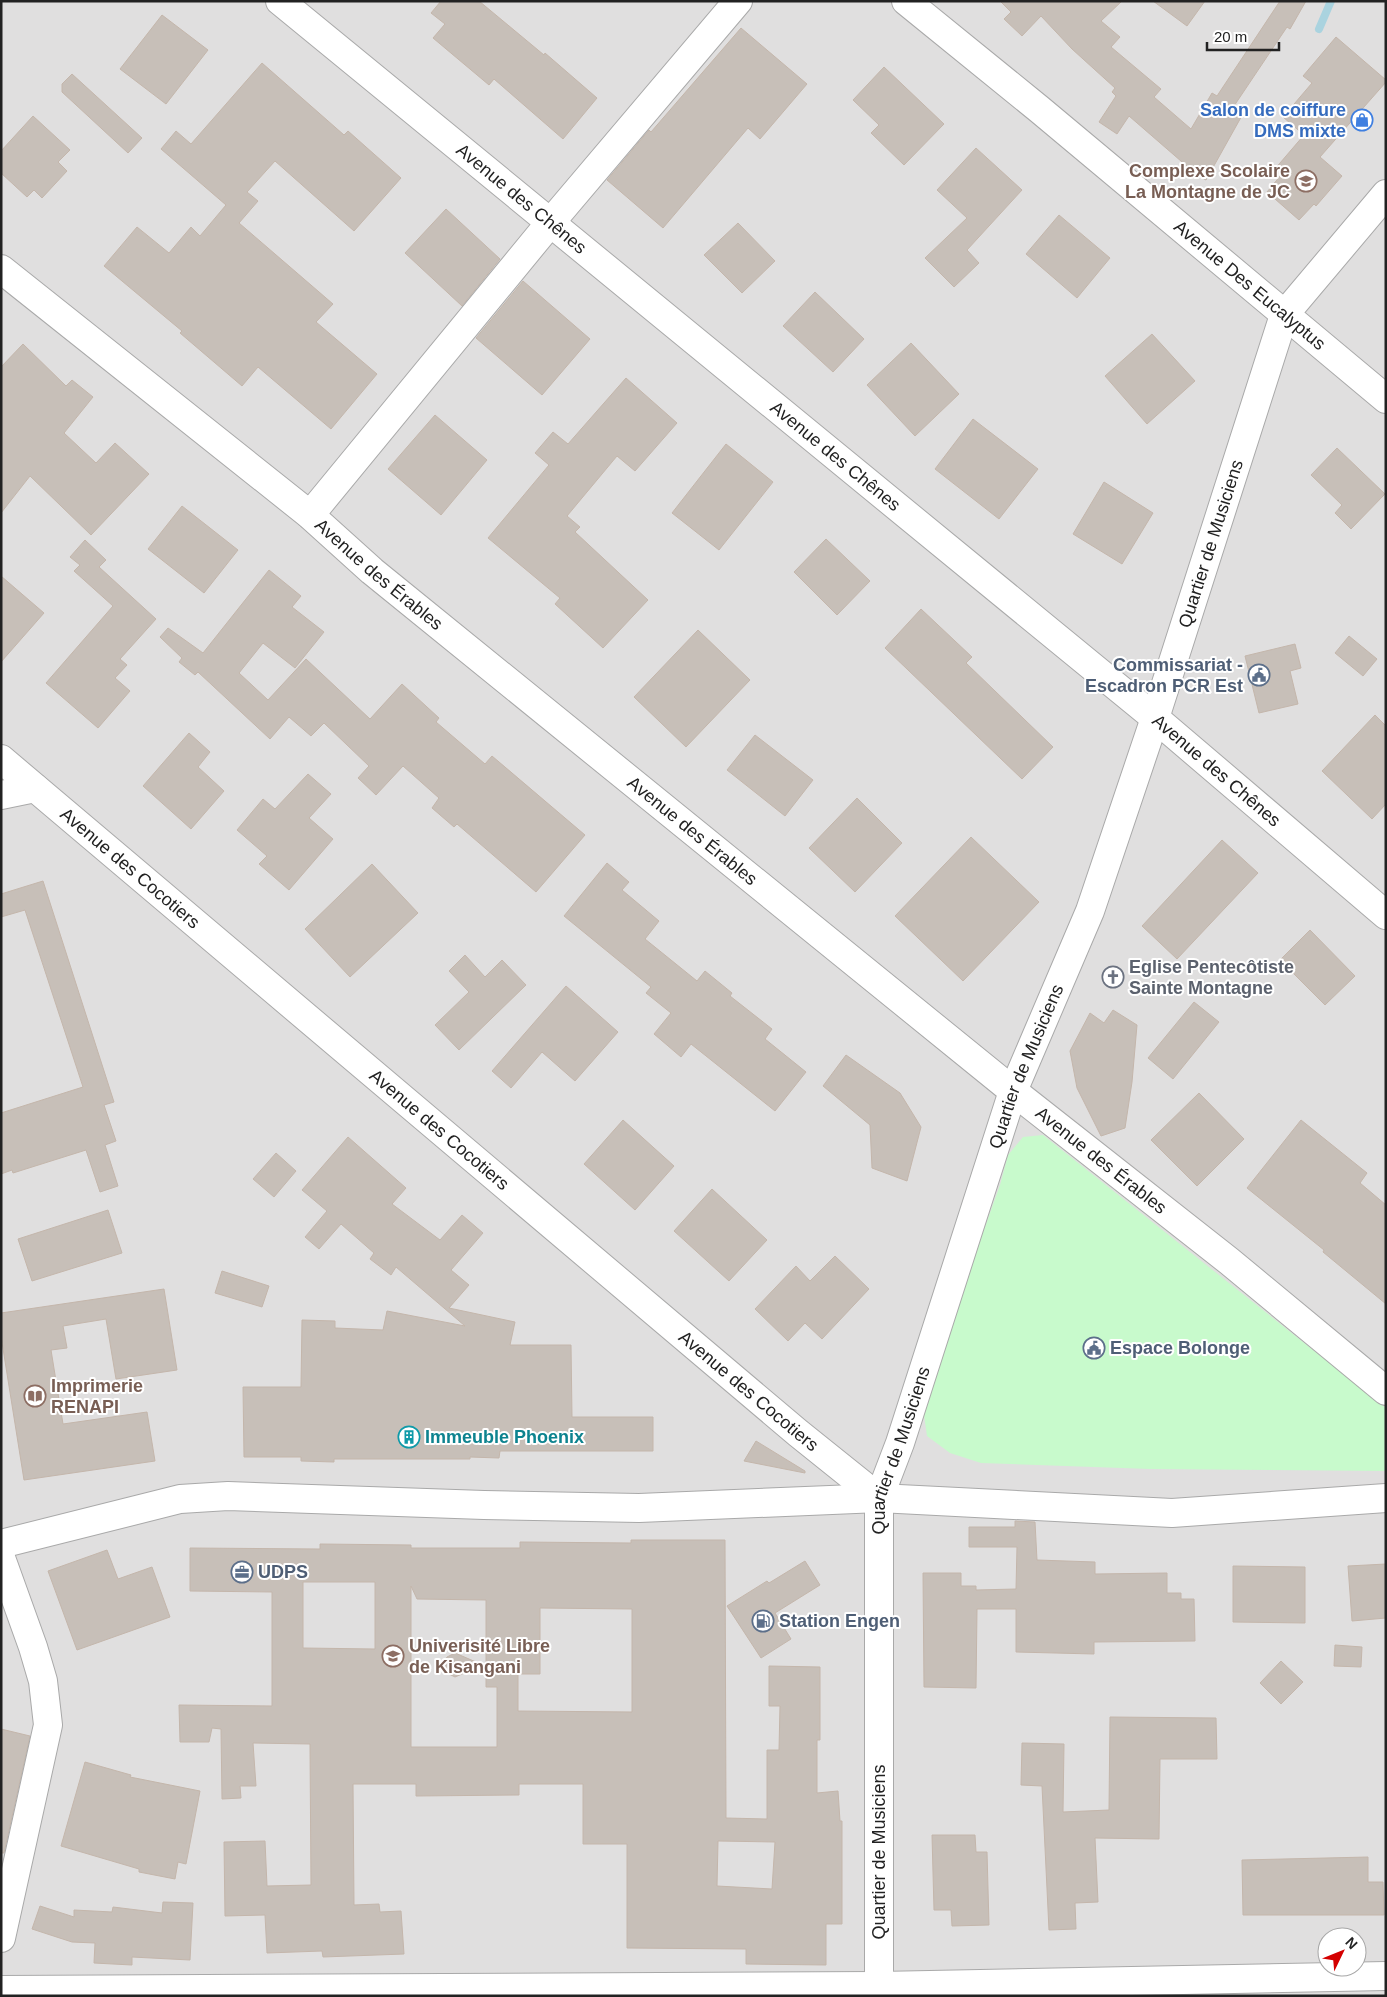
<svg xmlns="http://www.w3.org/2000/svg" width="1387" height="1997" viewBox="0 0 1387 1997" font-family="Helvetica,sans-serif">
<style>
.residential{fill:#e0dfdf;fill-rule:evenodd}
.park{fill:#c8facc}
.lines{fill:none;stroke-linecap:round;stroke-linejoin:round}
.stream{stroke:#aad3df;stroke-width:8}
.building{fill:#c7bfb8;stroke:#c4b6ab;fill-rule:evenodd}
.street-casing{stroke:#a9a9a9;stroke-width:30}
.street{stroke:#fff;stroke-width:28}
.labels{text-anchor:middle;stroke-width:4;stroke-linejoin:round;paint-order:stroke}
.shop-label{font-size:18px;font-weight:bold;fill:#366cbe;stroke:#fff;text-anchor:end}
.education-label{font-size:18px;font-weight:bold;fill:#785e54;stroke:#fff;text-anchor:start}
.street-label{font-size:18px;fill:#222;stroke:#fff}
.service-label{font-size:18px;font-weight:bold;fill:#4e5e75;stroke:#fff;text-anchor:start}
.worship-label{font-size:18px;font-weight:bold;fill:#5b616d;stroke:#fff;text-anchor:start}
.culture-label{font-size:18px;font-weight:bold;fill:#0d838f;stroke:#fff;text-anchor:start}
</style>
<rect width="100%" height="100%" fill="#f2efe9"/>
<path class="residential" d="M 1,1 L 1386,1 L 1386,1996 L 1,1996 ZM 1327,1937 L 1357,1937 L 1357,1967 L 1327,1967 Z"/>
<path class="park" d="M 1043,1135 L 1386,1408 L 1386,1471 L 1150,1469 L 981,1463 L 950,1453 L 927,1436 L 924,1415 L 969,1271 L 1000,1185 L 1008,1155 L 1023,1137 Z"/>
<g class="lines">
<path class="stream" d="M 1319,29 L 1331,1"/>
</g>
<path class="building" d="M 441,1 L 479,1 L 544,55 L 545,53 L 597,98 L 563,139 L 494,79 L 489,85 L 433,38 L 445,24 L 431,13 Z
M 1000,1 L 1122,1 L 1101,21 L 1120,37 L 1111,47 L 1161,89 L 1154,97 L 1191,129 L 1212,93 L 1217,96 L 1280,1 L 1306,1 L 1290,29 L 1287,27 L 1234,106 L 1244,112 L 1206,180 L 1188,170 L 1189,168 L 1129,116 L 1117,134 L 1099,122 L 1116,96 L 1112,92 L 1115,88 L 1072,49 L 1041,16 L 1022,36 L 1004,19 L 1011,12 Z
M 1153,1 L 1205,1 L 1187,26 Z
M 162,15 L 208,50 L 166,104 L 120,69 Z
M 741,28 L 807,84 L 760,139 L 748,128 L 663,228 L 607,180 L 649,130 L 651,132 Z
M 1336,37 L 1386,80 L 1386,82 L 1320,157 L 1342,176 L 1316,206 L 1314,204 L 1299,220 L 1267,192 L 1281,175 L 1274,170 L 1304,135 L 1283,117 L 1312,83 L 1303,76 Z
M 262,63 L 344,135 L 348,131 L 401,178 L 354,231 L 275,161 L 247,192 L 258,201 L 239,223 L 333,304 L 316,322 L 377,374 L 331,429 L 258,367 L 242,386 L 180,333 L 182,331 L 104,266 L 137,227 L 169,253 L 191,227 L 200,236 L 226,205 L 161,149 L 176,131 L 191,144 Z
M 884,67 L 944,124 L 904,165 L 871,133 L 879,125 L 853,100 Z
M 72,74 L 142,138 L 128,153 L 62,92 L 62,84 Z
M 33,116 L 70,150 L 58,162 L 67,171 L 42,198 L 34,190 L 27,197 L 1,173 L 1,151 Z
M 976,148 L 1022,190 L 967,250 L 979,263 L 954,287 L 925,258 L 967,218 L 937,190 Z
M 446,209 L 500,259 L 462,306 L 405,253 Z
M 1059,215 L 1110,258 L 1077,298 L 1026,254 Z
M 738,223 L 775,261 L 742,293 L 704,255 Z
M 523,281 L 590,339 L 542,395 L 476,338 Z
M 815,292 L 864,339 L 833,372 L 783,326 Z
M 1152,334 L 1195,381 L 1147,424 L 1105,376 Z
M 911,343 L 959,394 L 915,436 L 867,385 Z
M 23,344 L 66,386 L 72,380 L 93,397 L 64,433 L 96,463 L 115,443 L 149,474 L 91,535 L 30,476 L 1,513 L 1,367 Z
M 626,378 L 677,423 L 635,471 L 617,456 L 567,516 L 580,527 L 575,532 L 648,600 L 603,648 L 555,604 L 560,598 L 488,538 L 549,465 L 535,453 L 553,432 L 568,444 Z
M 435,415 L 487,460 L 441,515 L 388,469 Z
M 973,419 L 1038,469 L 999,519 L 935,469 Z
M 726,444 L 773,482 L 719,550 L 672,513 Z
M 1337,448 L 1385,494 L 1351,529 L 1335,513 L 1342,505 L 1311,475 Z
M 1104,482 L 1153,513 L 1122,564 L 1073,534 Z
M 182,506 L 238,550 L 204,593 L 148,549 Z
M 826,539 L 870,581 L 837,615 L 794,572 Z
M 85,540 L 106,560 L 99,567 L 156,619 L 120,659 L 127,665 L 115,678 L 130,691 L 98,728 L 46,683 L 113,606 L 74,571 L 80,565 L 70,557 Z
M 269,570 L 301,596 L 292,607 L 324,632 L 295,668 L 263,643 L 239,673 L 268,700 L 306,659 L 370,719 L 402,684 L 439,718 L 436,722 L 485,764 L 492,756 L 585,835 L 536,892 L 457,824 L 454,827 L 432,808 L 439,798 L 403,766 L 376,795 L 358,778 L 369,766 L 324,723 L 311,736 L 289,717 L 270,739 L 198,672 L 195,675 L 179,662 L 182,658 L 160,637 L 168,628 L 203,653 Z
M 1,576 L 44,613 L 1,662 Z
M 921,609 L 972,657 L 966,663 L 1053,747 L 1022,779 L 885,648 Z
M 698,630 L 750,680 L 686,747 L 634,697 Z
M 1349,636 L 1377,659 L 1363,676 L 1335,653 Z
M 1295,644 L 1301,668 L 1290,671 L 1298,704 L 1259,713 L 1245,656 Z
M 1375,715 L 1386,726 L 1386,804 L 1372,819 L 1322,771 Z
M 189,733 L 210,752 L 198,767 L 224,791 L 191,829 L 143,786 Z
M 755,735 L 813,780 L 785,816 L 727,770 Z
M 308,774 L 331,794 L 309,818 L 333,839 L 289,890 L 259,864 L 267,856 L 237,830 L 263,799 L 275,809 Z
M 857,798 L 902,843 L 855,892 L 809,848 Z
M 971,837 L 1039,902 L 963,981 L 895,916 Z
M 1222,840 L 1258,873 L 1177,959 L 1142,926 Z
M 607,863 L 629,882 L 622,890 L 659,921 L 645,939 L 697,981 L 705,971 L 732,993 L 730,996 L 772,1029 L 765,1039 L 806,1072 L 775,1111 L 691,1044 L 681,1057 L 654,1034 L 671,1013 L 646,993 L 651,987 L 564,916 Z
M 372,864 L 418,913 L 350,977 L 305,929 Z
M 43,881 L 114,1102 L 104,1105 L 116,1141 L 105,1145 L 118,1186 L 100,1192 L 86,1150 L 13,1173 L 12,1170 L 1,1174 L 1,1113 L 83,1087 L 25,910 L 1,917 L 1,894 Z
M 1310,930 L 1355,976 L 1325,1005 L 1280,960 Z
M 465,955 L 485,977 L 502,960 L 526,985 L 459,1050 L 435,1025 L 469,992 L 449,971 Z
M 566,986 L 618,1032 L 575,1081 L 542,1052 L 511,1088 L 492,1071 Z
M 1194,1002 L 1219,1022 L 1173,1079 L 1148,1058 Z
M 1113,1010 L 1137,1025 L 1132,1082 L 1125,1128 L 1101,1136 L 1077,1088 L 1070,1051 L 1090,1013 L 1104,1023 Z
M 846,1055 L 900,1093 L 921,1127 L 907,1181 L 872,1168 L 870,1125 L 823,1086 Z
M 1199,1093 L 1244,1139 L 1197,1186 L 1151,1140 Z
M 623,1120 L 674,1166 L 635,1210 L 584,1164 Z
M 1301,1120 L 1367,1173 L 1360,1183 L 1386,1205 L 1386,1304 L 1323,1252 L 1324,1250 L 1247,1188 Z
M 348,1137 L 406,1188 L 392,1204 L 440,1240 L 462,1215 L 483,1233 L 451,1270 L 469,1285 L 449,1308 L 515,1322 L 510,1345 L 571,1345 L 572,1417 L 653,1417 L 653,1451 L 500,1451 L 499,1458 L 470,1457 L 470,1459 L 334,1459 L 334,1462 L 301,1461 L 301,1457 L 244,1457 L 243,1387 L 301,1387 L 302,1320 L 335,1321 L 335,1328 L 383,1330 L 387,1311 L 465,1326 L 396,1267 L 391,1275 L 370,1259 L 374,1253 L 341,1224 L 319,1249 L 305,1237 L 327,1211 L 302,1190 Z
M 276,1153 L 296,1171 L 274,1197 L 253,1179 Z
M 712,1189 L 767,1240 L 729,1281 L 674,1231 Z
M 108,1210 L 122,1253 L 32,1281 L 18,1239 Z
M 835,1256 L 869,1289 L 822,1339 L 805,1323 L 788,1341 L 755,1309 L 796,1266 L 810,1281 Z
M 222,1271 L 269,1286 L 262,1307 L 215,1293 Z
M 164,1289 L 177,1370 L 116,1379 L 106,1319 L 63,1326 L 67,1348 L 51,1350 L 63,1424 L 147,1412 L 155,1461 L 24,1480 L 1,1336 L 1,1313 Z
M 756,1441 L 805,1471 L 805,1473 L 744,1461 Z
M 1015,1521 L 1035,1522 L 1037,1560 L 1095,1562 L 1095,1574 L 1167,1573 L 1167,1593 L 1181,1593 L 1181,1599 L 1194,1599 L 1195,1641 L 1094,1642 L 1094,1654 L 1016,1652 L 1016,1609 L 977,1609 L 976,1688 L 924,1687 L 923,1573 L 961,1573 L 961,1586 L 976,1586 L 976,1590 L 1016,1589 L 1017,1547 L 969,1547 L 969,1527 L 1015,1527 Z
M 631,1540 L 725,1540 L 726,1818 L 767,1819 L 767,1750 L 779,1750 L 780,1706 L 769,1706 L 769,1666 L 820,1667 L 820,1740 L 817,1740 L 817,1793 L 838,1791 L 840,1821 L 842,1821 L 842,1924 L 826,1924 L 826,1965 L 746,1964 L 746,1949 L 627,1948 L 627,1844 L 583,1844 L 583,1784 L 519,1784 L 519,1795 L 416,1796 L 416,1784 L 353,1784 L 354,1905 L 379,1904 L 380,1912 L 401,1911 L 404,1954 L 323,1957 L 322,1951 L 267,1953 L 265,1915 L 225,1916 L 224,1842 L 265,1841 L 267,1886 L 311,1885 L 310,1744 L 253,1743 L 256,1786 L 240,1786 L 241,1798 L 222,1799 L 221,1729 L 212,1728 L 209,1742 L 180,1742 L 179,1705 L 272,1706 L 272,1592 L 190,1591 L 190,1548 L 320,1549 L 320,1544 L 411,1545 L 411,1548 L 520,1548 L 520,1542 L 631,1543 ZM 303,1582 L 375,1582 L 375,1649 L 303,1648 ZM 411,1586 L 417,1599 L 486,1600 L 486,1687 L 497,1687 L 497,1747 L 411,1747 ZM 540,1608 L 632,1609 L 632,1712 L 518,1711 L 518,1674 L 540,1674 ZM 718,1841 L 775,1842 L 772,1889 L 717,1886 Z
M 107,1550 L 118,1579 L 152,1567 L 170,1617 L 77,1650 L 48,1571 Z
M 805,1561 L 820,1585 L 775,1613 L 791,1639 L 761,1658 L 727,1606 L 767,1581 L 769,1583 Z
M 1386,1564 L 1386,1618 L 1352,1621 L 1348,1566 Z
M 1233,1566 L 1305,1567 L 1305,1623 L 1233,1622 Z
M 1335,1645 L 1362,1647 L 1361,1667 L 1334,1666 Z
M 455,1653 L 483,1665 L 455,1677 L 447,1673 L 443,1665 L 447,1657 Z
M 1281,1661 L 1303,1682 L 1281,1704 L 1260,1683 Z
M 1110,1717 L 1216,1718 L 1217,1759 L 1160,1759 L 1159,1839 L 1095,1838 L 1098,1902 L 1075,1903 L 1076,1929 L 1049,1930 L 1042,1786 L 1021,1785 L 1022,1743 L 1064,1744 L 1063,1812 L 1109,1810 Z
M 1,1729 L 30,1736 L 4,1853 L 1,1853 Z
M 85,1762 L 131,1775 L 130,1777 L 200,1791 L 186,1864 L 178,1862 L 175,1879 L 139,1872 L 139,1869 L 61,1846 Z
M 932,1835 L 975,1835 L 976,1852 L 987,1852 L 989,1925 L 952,1926 L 951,1910 L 934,1910 Z
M 1368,1857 L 1368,1882 L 1383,1882 L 1384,1915 L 1243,1915 L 1242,1860 Z
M 163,1902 L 193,1903 L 190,1960 L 132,1957 L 132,1965 L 94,1963 L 95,1943 L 72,1942 L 32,1929 L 40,1906 L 74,1917 L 74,1910 L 112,1912 L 113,1907 L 162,1913 Z"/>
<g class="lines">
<g class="street-casing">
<g id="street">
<path id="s1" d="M 280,1 L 1155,718 L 1386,915"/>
<path id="s2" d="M 906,1 L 1039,109 L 1386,399"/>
<path id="s3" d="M 1,269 L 310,515 L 372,571 L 1013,1091 L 1229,1261 L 1386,1391"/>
<path d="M 310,515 L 550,223 L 738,1"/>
<path id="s4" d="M 1,759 L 798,1433 L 879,1498"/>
<path d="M 1,795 L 35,788"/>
<path d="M 1,1544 L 180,1499 L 228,1496 L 484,1505 L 639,1508 L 879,1498 L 1172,1513 L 1386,1498"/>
<path d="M 1,1558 L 33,1647 L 43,1681 L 48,1725 L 1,1938"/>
<path d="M 1,1990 L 879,1986 L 1386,1976"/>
<path id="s5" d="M 879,1996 L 879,1498 L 900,1443 L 1013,1091 L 1090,911 L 1155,718 L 1284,315 L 1386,194"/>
</g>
</g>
<use href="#street" class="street"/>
</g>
<defs>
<g id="shop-ring" transform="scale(1.125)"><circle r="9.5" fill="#fff" stroke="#3f7fe0" stroke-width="1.5"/><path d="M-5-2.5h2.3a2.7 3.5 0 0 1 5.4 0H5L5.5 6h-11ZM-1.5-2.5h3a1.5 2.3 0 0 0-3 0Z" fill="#3f7fe0"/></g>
<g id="school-ring" transform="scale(1.125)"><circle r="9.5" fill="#fff" stroke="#8d6e63" stroke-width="1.5"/><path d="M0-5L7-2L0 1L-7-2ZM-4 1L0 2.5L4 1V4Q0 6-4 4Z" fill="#8d6e63"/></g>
<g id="civic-ring" transform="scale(1.125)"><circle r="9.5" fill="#fff" stroke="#5c6f8a" stroke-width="1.5"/><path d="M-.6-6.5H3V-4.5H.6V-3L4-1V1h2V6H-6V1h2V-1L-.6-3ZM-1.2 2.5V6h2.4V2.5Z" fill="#5c6f8a"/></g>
<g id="church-ring" transform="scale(1.125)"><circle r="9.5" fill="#fff" stroke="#6b7280" stroke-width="1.5"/><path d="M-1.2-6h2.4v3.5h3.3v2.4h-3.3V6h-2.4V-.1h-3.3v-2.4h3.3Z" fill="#6b7280"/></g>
<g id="library-ring" transform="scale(1.125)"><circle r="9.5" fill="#fff" stroke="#8d6e63" stroke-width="1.5"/><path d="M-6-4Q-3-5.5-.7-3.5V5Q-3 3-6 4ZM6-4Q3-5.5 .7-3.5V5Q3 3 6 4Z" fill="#8d6e63"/></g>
<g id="building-ring" transform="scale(1.125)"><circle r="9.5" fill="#fff" stroke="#0f9aa8" stroke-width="1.5"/><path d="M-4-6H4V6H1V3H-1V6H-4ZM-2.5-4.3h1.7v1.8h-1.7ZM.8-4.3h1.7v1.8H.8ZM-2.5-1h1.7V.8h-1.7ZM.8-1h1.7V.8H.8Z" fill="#0f9aa8"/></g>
<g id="office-ring" transform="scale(1.125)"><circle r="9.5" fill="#fff" stroke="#5c6f8a" stroke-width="1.5"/><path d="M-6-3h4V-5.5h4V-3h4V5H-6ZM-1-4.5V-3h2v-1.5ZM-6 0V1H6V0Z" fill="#5c6f8a"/></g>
<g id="fuel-ring" transform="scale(1.125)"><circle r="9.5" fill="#fff" stroke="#5c6f8a" stroke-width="1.5"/><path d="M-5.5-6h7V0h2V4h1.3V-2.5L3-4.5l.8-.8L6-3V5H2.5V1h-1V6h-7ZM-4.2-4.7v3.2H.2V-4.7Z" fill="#5c6f8a"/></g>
<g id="university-ring" transform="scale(1.125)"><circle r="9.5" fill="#fff" stroke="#8d6e63" stroke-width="1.5"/><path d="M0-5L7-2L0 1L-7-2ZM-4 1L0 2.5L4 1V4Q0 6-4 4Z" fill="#8d6e63"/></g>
</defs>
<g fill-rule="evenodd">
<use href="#shop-ring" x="1362" y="120"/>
<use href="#school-ring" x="1306" y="181"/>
<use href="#civic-ring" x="1259" y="675"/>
<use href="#church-ring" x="1113" y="977"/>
<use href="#civic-ring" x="1094" y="1348"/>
<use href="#library-ring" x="35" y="1396"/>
<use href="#building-ring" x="409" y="1437"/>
<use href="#office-ring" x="242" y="1572"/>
<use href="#fuel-ring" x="763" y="1621"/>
<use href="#university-ring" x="393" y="1656"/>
</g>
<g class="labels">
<g class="shop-label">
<text x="1346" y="116">Salon de coiffure<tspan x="1346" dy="21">DMS mixte</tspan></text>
</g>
<g class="education-label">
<text x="1290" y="177" text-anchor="end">Complexe Scolaire<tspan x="1290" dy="21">La Montagne de JC</tspan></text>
<text x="51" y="1392">Imprimerie<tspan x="51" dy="21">RENAPI</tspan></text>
<text x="409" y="1652">Univerisité Libre<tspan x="409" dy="21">de Kisangani</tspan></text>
</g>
<g class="street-label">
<text dy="6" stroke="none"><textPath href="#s1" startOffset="312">Avenue des Chênes</textPath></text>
<text dy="6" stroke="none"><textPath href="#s2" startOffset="446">Avenue Des Eucalyptus</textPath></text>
<text dy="6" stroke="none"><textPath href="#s1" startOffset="718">Avenue des Chênes</textPath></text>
<text dy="6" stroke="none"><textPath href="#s5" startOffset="1509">Quartier de Musiciens</textPath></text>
<text dy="6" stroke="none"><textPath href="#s3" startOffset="486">Avenue des Érables</textPath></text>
<text dy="6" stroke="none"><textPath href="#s1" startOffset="1212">Avenue des Chênes</textPath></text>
<text dy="6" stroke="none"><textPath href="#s3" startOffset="891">Avenue des Érables</textPath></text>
<text dy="6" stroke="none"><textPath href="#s4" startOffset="169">Avenue des Cocotiers</textPath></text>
<text dy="6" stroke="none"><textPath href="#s5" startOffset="954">Quartier de Musiciens</textPath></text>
<text dy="6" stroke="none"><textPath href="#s4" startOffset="574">Avenue des Cocotiers</textPath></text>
<text dy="6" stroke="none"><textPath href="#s3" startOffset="1416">Avenue des Érables</textPath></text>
<text dy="6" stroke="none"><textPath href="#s4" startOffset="979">Avenue des Cocotiers</textPath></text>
<text dy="6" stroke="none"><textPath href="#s5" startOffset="549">Quartier de Musiciens</textPath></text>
<text transform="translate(879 1852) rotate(-90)" y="6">Quartier de Musiciens</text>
</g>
<g class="service-label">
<text x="1243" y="671" text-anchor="end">Commissariat -<tspan x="1243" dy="21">Escadron PCR Est</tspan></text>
<text x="1110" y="1354">Espace Bolonge</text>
<text x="258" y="1578">UDPS</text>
<text x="779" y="1627">Station Engen</text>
</g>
<g class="worship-label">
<text x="1129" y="973">Eglise Pentecôtiste<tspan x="1129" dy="21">Sainte Montagne</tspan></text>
</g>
<g class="culture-label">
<text x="425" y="1443">Immeuble Phoenix</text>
</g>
</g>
<rect width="1387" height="1997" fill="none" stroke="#222222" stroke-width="5"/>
<g transform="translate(1342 1952) rotate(47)"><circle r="24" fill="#ffffff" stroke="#a7a7a7"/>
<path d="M0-4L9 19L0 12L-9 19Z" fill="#d40000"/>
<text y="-8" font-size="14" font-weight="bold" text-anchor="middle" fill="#222222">N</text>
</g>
<path d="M1207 42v8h72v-8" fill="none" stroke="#222222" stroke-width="2.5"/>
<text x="1214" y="42" font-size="15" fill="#222222" stroke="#ffffff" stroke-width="4" paint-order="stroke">20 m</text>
</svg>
